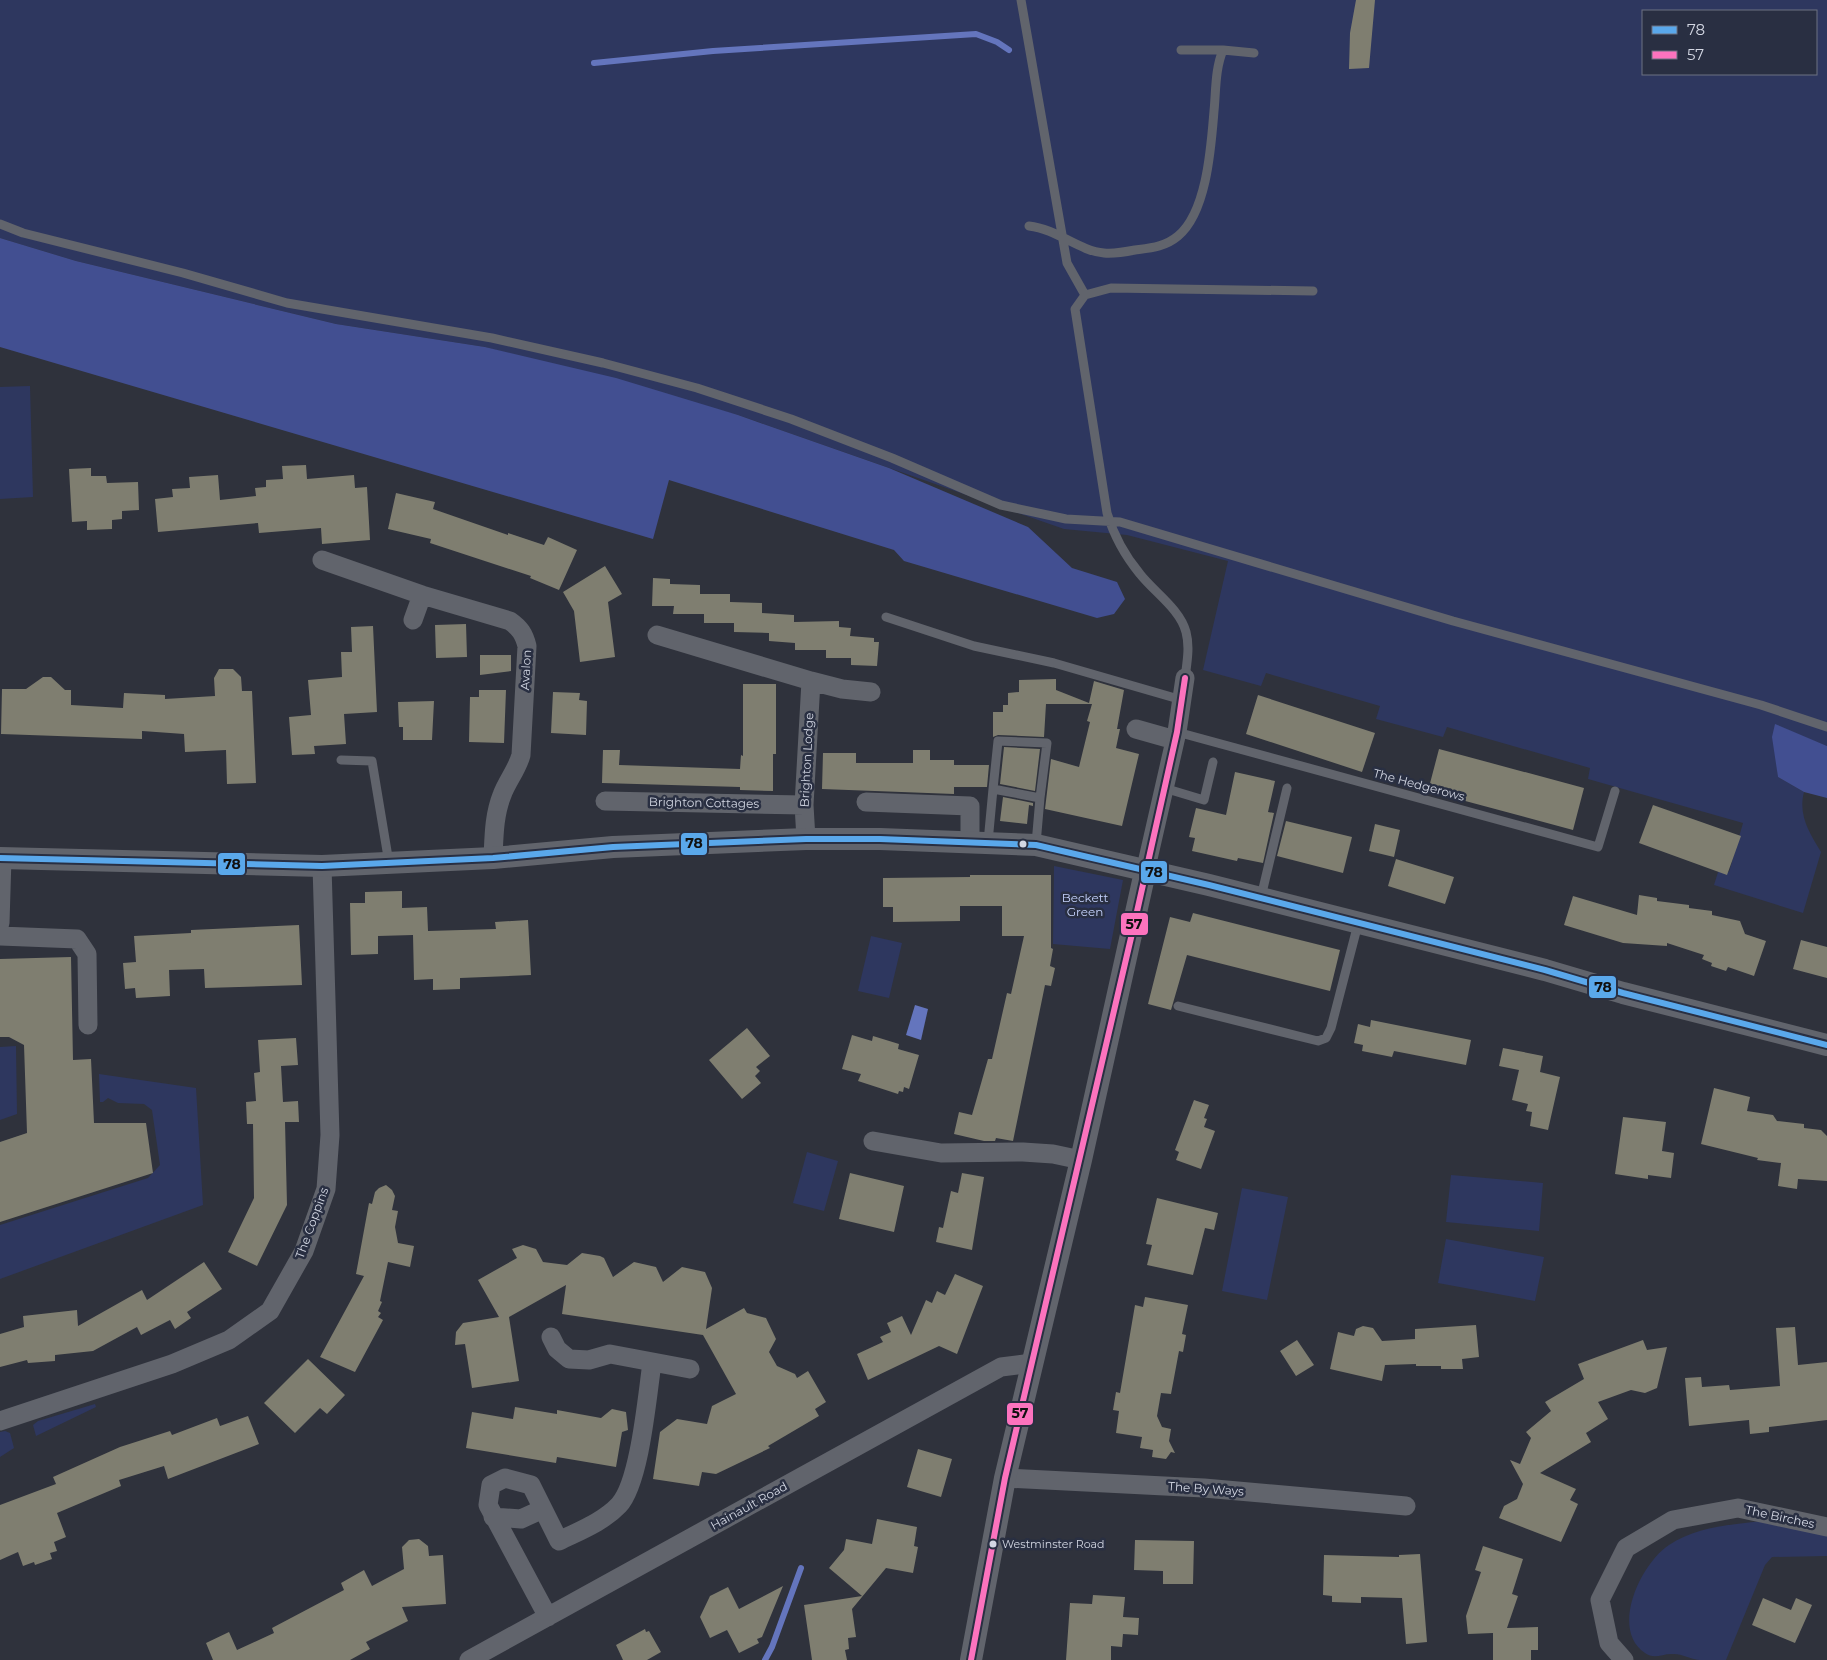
<svg xmlns="http://www.w3.org/2000/svg" width="1827" height="1660" viewBox="0 0 1827 1660" font-family="Montserrat,sans-serif">
<style>
.green{fill:#2e375f;fill-rule:evenodd}
.forest{fill:#424f91}
.water{fill:#6475bd}
.lines{fill:none;stroke-linecap:round;stroke-linejoin:round}
.stream{stroke:#6475bd;stroke-width:6}
.building{fill:#7f7e70}
.service{stroke:#61646c;stroke-width:9}
.minor{stroke:#61646c;stroke-width:19}
.tertiary{stroke:#61646c;stroke-width:22}
.bus-1-casing{stroke:#292f42;stroke-width:10}
.bus-2-casing{stroke:#292f42;stroke-width:10}
.bus-1{stroke:#5aa8eb;stroke-width:6}
.bus-2{stroke:#fc73be;stroke-width:6}
.bus-dot{fill:#d3d7e3;stroke:#292f42;stroke-width:2}
.labels{text-anchor:middle;stroke-width:5;stroke-linejoin:round;paint-order:stroke}
.bus-label{font-size:11px;fill:#d3d7e3;stroke:#292f42;text-anchor:start}
.street-label{font-size:12px;fill:#d3d7e3;stroke:#292f42}
.park-label{font-size:12px;fill:#c5d2fc;stroke:#292f42}
.line-badge{stroke:#292f42;stroke-width:2}
.pale-badge-label{font-size:14px;text-anchor:middle;font-weight:bold;fill:#111}
</style>
<rect width="100%" height="100%" fill="#2f323c"/>
<path class="green" d="M 0,0 L 1827,0 L 1827,746 L 1775,725 L 1778,777 L 1804,792 C 1798,815 1809,832 1821,852 L 1803,913 L 1714,885 L 1719,869 L 1729,872 L 1743,823 L 1588,779 L 1590,768 L 1447,727 L 1443,737 L 1376,719 L 1380,706 L 1266,673 L 1261,686 L 1203,670 L 1228,561 L 1127,535 L 1064,529 L 738,415 L 485,347 L 336,324 L 76,261 L 0,238 ZM 1643,11 L 1816,11 L 1816,74 L 1643,74 Z
M 30,386 L 33,497 L 0,499 L 0,387 Z
M 1054,866 L 1123,880 L 1110,949 L 1053,944 Z
M 871,936 L 902,943 L 889,998 L 858,991 Z
M 16,1046 L 17,1114 L 0,1120 L 0,1047 Z
M 99,1074 L 196,1088 L 203,1205 L 0,1279 L 0,1225 L 148,1178 L 160,1165 L 152,1110 L 144,1104 L 118,1103 L 108,1098 L 103,1102 L 100,1102 Z
M 807,1152 L 838,1161 L 824,1211 L 793,1203 Z
M 1451,1175 L 1543,1183 L 1539,1231 L 1446,1222 Z
M 1242,1188 L 1288,1197 L 1267,1300 L 1222,1291 Z
M 1446,1239 L 1544,1257 L 1535,1301 L 1438,1283 Z
M 95,1404 L 96,1407 L 36,1436 L 33,1425 L 38,1421 Z
M 5,1431 L 10,1433 L 14,1448 L 0,1457 L 0,1432 Z
M 1779,1519 L 1827,1522 L 1827,1556 L 1772,1557 L 1765,1565 L 1726,1660 C 1717,1660 1708,1660 1699,1660 C 1691,1659 1682,1654 1674,1654 C 1662,1653 1655,1660 1645,1653 C 1609,1629 1642,1562 1669,1545 C 1700,1524 1743,1524 1779,1519 Z"/>
<path class="forest" d="M 0,238 L 76,261 L 336,324 L 485,347 L 616,378 L 738,415 L 889,468 L 1028,527 L 1072,568 L 1117,582 L 1125,599 L 1114,614 L 1097,618 L 904,561 L 894,550 L 669,480 L 653,539 L 0,347 Z
M 1775,724 L 1827,746 L 1827,798 L 1804,792 L 1778,777 L 1772,737 Z"/>
<path class="water" d="M 915,1005 L 928,1009 L 921,1040 L 906,1035 Z"/>
<g class="lines">
<path class="stream" d="M 594,63 L 713,51 L 976,34 L 997,42 L 1009,50
M 765,1660 L 772,1647 L 801,1568"/>
</g>
<path class="building" d="M 1356,0 L 1375,0 L 1369,68 L 1349,69 L 1350,33 Z
M 306,465 L 307,479 L 354,475 L 355,488 L 367,487 L 370,540 L 322,544 L 321,528 L 259,533 L 258,523 L 158,532 L 155,499 L 173,497 L 172,489 L 190,488 L 189,477 L 218,475 L 220,500 L 256,496 L 255,488 L 266,487 L 266,480 L 283,479 L 282,466 Z
M 91,468 L 91,476 L 106,476 L 107,483 L 138,482 L 139,510 L 122,511 L 122,519 L 112,520 L 112,529 L 87,530 L 87,521 L 72,522 L 69,469 Z
M 396,493 L 435,502 L 433,509 L 508,535 L 508,533 L 544,545 L 548,537 L 577,550 L 559,590 L 530,578 L 531,576 L 430,543 L 431,539 L 388,529 Z
M 605,566 L 622,594 L 608,602 L 615,657 L 580,662 L 574,611 L 563,592 Z
M 653,578 L 670,579 L 670,584 L 700,585 L 700,594 L 730,594 L 730,602 L 762,603 L 762,613 L 794,615 L 794,622 L 839,621 L 839,627 L 851,628 L 850,636 L 874,638 L 874,642 L 879,642 L 877,666 L 851,665 L 851,658 L 826,658 L 826,650 L 795,650 L 795,643 L 769,641 L 769,633 L 734,632 L 734,623 L 704,623 L 704,614 L 673,614 L 674,606 L 652,606 Z
M 466,624 L 467,657 L 436,658 L 435,625 Z
M 373,626 L 377,712 L 344,714 L 346,744 L 314,746 L 315,754 L 292,755 L 289,717 L 311,715 L 308,680 L 342,677 L 341,652 L 352,652 L 351,627 Z
M 480,655 L 511,655 L 511,671 L 480,675 Z
M 219,669 L 233,669 L 241,677 L 242,691 L 252,691 L 256,783 L 227,784 L 226,750 L 185,752 L 184,734 L 142,731 L 142,739 L 1,734 L 2,689 L 26,689 L 43,677 L 51,677 L 65,690 L 71,690 L 71,705 L 123,708 L 124,693 L 165,695 L 165,699 L 215,696 L 214,678 Z
M 1056,679 L 1056,690 L 1089,703 L 1094,681 L 1124,690 L 1117,729 L 1120,729 L 1116,748 L 1139,754 L 1122,826 L 1045,809 L 1051,759 L 1079,767 L 1090,722 L 1087,721 L 1092,704 L 1046,704 L 1044,737 L 998,735 L 993,737 L 993,712 L 1003,712 L 1003,705 L 1008,705 L 1008,693 L 1019,692 L 1019,680 Z
M 743,684 L 776,684 L 776,754 L 773,754 L 773,791 L 740,790 L 740,787 L 602,783 L 603,750 L 620,750 L 619,765 L 740,769 L 741,755 L 743,756 Z
M 479,690 L 506,690 L 504,743 L 469,742 L 470,697 L 479,697 Z
M 553,692 L 580,693 L 579,700 L 587,701 L 586,735 L 551,733 Z
M 1258,695 L 1375,733 L 1362,772 L 1246,734 Z
M 434,701 L 432,740 L 403,740 L 403,727 L 399,727 L 398,702 Z
M 1004,747 L 1040,749 L 1035,791 L 1000,784 Z
M 1439,749 L 1584,788 L 1573,830 L 1428,791 Z
M 913,750 L 930,750 L 930,760 L 954,760 L 954,765 L 989,765 L 987,787 L 954,787 L 954,794 L 822,789 L 823,753 L 856,753 L 856,763 L 913,763 Z
M 1235,772 L 1275,781 L 1268,812 L 1274,813 L 1263,863 L 1238,858 L 1237,861 L 1192,851 L 1195,838 L 1189,837 L 1196,808 L 1226,815 Z
M 1003,797 L 1033,803 L 1033,806 L 1029,805 L 1027,824 L 1000,821 Z
M 1653,805 L 1741,836 L 1727,875 L 1639,843 Z
M 1286,821 L 1352,837 L 1343,873 L 1277,856 Z
M 1375,824 L 1400,830 L 1394,857 L 1369,851 Z
M 1396,859 L 1454,877 L 1445,904 L 1388,886 Z
M 970,875 L 1051,875 L 1051,948 L 1053,949 L 1050,966 L 1055,968 L 1051,986 L 1045,985 L 1013,1141 L 996,1138 L 995,1141 L 984,1141 L 954,1134 L 959,1112 L 972,1115 L 988,1059 L 992,1059 L 1007,993 L 1011,994 L 1024,936 L 1002,936 L 1002,906 L 960,906 L 960,921 L 893,922 L 893,907 L 883,907 L 883,878 L 970,877 Z
M 402,891 L 402,908 L 427,907 L 428,931 L 496,929 L 495,922 L 528,920 L 531,975 L 460,978 L 460,989 L 433,990 L 433,979 L 414,980 L 413,935 L 378,936 L 378,954 L 351,955 L 350,903 L 365,903 L 365,892 Z
M 1639,895 L 1657,898 L 1657,901 L 1689,905 L 1689,908 L 1712,911 L 1712,915 L 1740,921 L 1745,934 L 1766,941 L 1754,976 L 1728,967 L 1726,971 L 1711,966 L 1712,963 L 1702,959 L 1704,955 L 1667,943 L 1667,946 L 1623,943 L 1564,925 L 1573,896 L 1637,915 Z
M 1193,913 L 1340,950 L 1330,991 L 1187,955 L 1171,1010 L 1148,1004 L 1170,917 L 1190,922 Z
M 299,925 L 302,985 L 205,988 L 204,969 L 169,970 L 170,996 L 136,998 L 135,988 L 125,989 L 123,963 L 136,962 L 134,936 L 191,933 L 191,930 Z
M 1801,940 L 1827,947 L 1827,978 L 1793,969 Z
M 71,957 L 73,1060 L 91,1059 L 94,1123 L 146,1123 L 153,1173 L 0,1222 L 0,1142 L 27,1133 L 24,1045 L 9,1037 L 0,1037 L 0,959 Z
M 1371,1020 L 1471,1040 L 1466,1065 L 1394,1051 L 1392,1057 L 1362,1051 L 1363,1045 L 1354,1043 L 1358,1024 L 1370,1027 Z
M 747,1028 L 770,1056 L 756,1067 L 760,1071 L 755,1076 L 761,1083 L 742,1099 L 709,1060 Z
M 852,1035 L 872,1041 L 873,1036 L 899,1044 L 898,1049 L 919,1055 L 909,1089 L 904,1087 L 903,1092 L 899,1091 L 898,1094 L 858,1081 L 861,1074 L 842,1069 Z
M 296,1038 L 298,1065 L 281,1066 L 283,1102 L 298,1101 L 299,1122 L 285,1122 L 287,1205 L 257,1266 L 228,1252 L 254,1198 L 253,1124 L 247,1124 L 246,1102 L 256,1101 L 254,1073 L 260,1072 L 258,1040 Z
M 1503,1048 L 1543,1056 L 1540,1072 L 1560,1077 L 1548,1130 L 1530,1126 L 1532,1112 L 1526,1111 L 1528,1104 L 1512,1100 L 1519,1070 L 1499,1066 Z
M 1714,1088 L 1750,1097 L 1747,1111 L 1773,1115 L 1777,1121 L 1804,1124 L 1804,1128 L 1821,1130 L 1827,1136 L 1827,1181 L 1798,1179 L 1797,1189 L 1778,1186 L 1781,1163 L 1757,1160 L 1758,1158 L 1701,1144 Z
M 1194,1100 L 1209,1105 L 1204,1118 L 1207,1119 L 1204,1127 L 1215,1131 L 1201,1169 L 1176,1160 L 1179,1152 L 1175,1150 Z
M 1623,1117 L 1666,1122 L 1662,1151 L 1674,1153 L 1671,1178 L 1648,1175 L 1648,1179 L 1615,1174 Z
M 850,1173 L 904,1186 L 894,1232 L 839,1219 Z
M 962,1173 L 984,1177 L 972,1250 L 936,1242 L 939,1227 L 943,1228 L 951,1191 L 958,1193 Z
M 386,1185 L 392,1190 L 395,1196 L 392,1210 L 398,1211 L 395,1227 L 398,1243 L 414,1246 L 410,1267 L 388,1262 L 380,1301 L 382,1302 L 378,1311 L 381,1313 L 378,1317 L 383,1320 L 355,1372 L 320,1357 L 364,1276 L 356,1274 L 369,1203 L 372,1204 L 375,1192 L 379,1188 Z
M 1157,1198 L 1218,1213 L 1214,1230 L 1205,1228 L 1193,1275 L 1147,1265 L 1152,1245 L 1146,1244 Z
M 523,1245 L 536,1249 L 543,1262 L 567,1265 L 582,1253 L 600,1256 L 604,1258 L 613,1277 L 634,1262 L 656,1267 L 663,1282 L 682,1267 L 705,1272 L 712,1288 L 706,1329 L 744,1308 L 747,1313 L 766,1318 L 776,1339 L 769,1352 L 777,1366 L 795,1374 L 797,1378 L 808,1371 L 826,1402 L 815,1409 L 819,1416 L 768,1446 L 770,1448 L 716,1474 L 702,1472 L 699,1486 L 653,1479 L 660,1432 L 677,1419 L 707,1424 L 712,1406 L 736,1394 L 703,1335 L 562,1314 L 566,1285 L 509,1317 L 519,1381 L 472,1388 L 465,1344 L 455,1345 L 456,1332 L 463,1323 L 499,1317 L 478,1280 L 517,1258 L 512,1249 Z
M 204,1262 L 222,1289 L 187,1312 L 191,1318 L 175,1329 L 170,1320 L 141,1335 L 137,1327 L 93,1351 L 55,1355 L 55,1361 L 28,1363 L 27,1360 L 0,1367 L 0,1334 L 24,1327 L 23,1316 L 77,1310 L 78,1326 L 142,1290 L 147,1300 Z
M 955,1274 L 983,1286 L 957,1354 L 939,1346 L 868,1380 L 857,1354 L 883,1342 L 880,1337 L 891,1332 L 887,1323 L 902,1316 L 911,1335 L 926,1300 L 932,1303 L 937,1291 L 945,1295 Z
M 1145,1297 L 1188,1305 L 1182,1334 L 1186,1335 L 1183,1352 L 1179,1351 L 1171,1394 L 1161,1393 L 1157,1416 L 1162,1427 L 1171,1429 L 1169,1441 L 1175,1453 L 1171,1452 L 1166,1459 L 1152,1457 L 1153,1450 L 1140,1448 L 1142,1437 L 1116,1433 L 1119,1411 L 1113,1410 L 1116,1392 L 1120,1393 L 1135,1305 L 1143,1307 Z
M 1476,1325 L 1479,1357 L 1462,1359 L 1463,1369 L 1441,1369 L 1441,1366 L 1416,1366 L 1416,1364 L 1385,1365 L 1382,1381 L 1330,1369 L 1338,1332 L 1354,1336 L 1356,1329 L 1363,1326 L 1373,1328 L 1382,1341 L 1415,1339 L 1415,1329 Z
M 1795,1327 L 1798,1365 L 1827,1362 L 1827,1420 L 1769,1427 L 1769,1432 L 1750,1434 L 1749,1420 L 1689,1426 L 1685,1378 L 1701,1377 L 1702,1387 L 1729,1385 L 1730,1390 L 1780,1386 L 1776,1328 Z
M 1297,1340 L 1314,1365 L 1296,1376 L 1280,1351 Z
M 1643,1340 L 1647,1350 L 1667,1347 L 1657,1388 L 1645,1393 L 1631,1390 L 1598,1402 L 1608,1419 L 1586,1433 L 1591,1442 L 1540,1473 L 1576,1489 L 1570,1500 L 1578,1504 L 1561,1542 L 1499,1518 L 1504,1506 L 1517,1499 L 1523,1484 L 1510,1460 L 1520,1464 L 1531,1438 L 1526,1432 L 1551,1411 L 1545,1402 L 1584,1379 L 1578,1364 Z
M 308,1359 L 345,1395 L 327,1414 L 320,1408 L 295,1433 L 264,1403 Z
M 515,1407 L 557,1414 L 557,1410 L 601,1418 L 612,1409 L 626,1412 L 628,1430 L 622,1432 L 616,1467 L 557,1457 L 556,1463 L 466,1448 L 472,1412 L 513,1419 Z
M 248,1416 L 259,1444 L 168,1479 L 164,1466 L 119,1480 L 121,1486 L 57,1513 L 66,1537 L 54,1542 L 57,1551 L 50,1553 L 52,1559 L 35,1565 L 34,1562 L 23,1566 L 18,1552 L 0,1560 L 0,1505 L 56,1484 L 53,1477 L 120,1447 L 170,1431 L 172,1435 L 217,1418 L 220,1426 Z
M 918,1449 L 952,1459 L 941,1497 L 907,1487 Z
M 877,1519 L 917,1527 L 914,1546 L 918,1547 L 913,1573 L 886,1568 L 852,1609 L 856,1637 L 848,1638 L 849,1649 L 845,1650 L 847,1660 L 812,1660 L 804,1605 L 862,1596 L 829,1568 L 844,1550 L 846,1539 L 872,1544 Z
M 419,1539 L 428,1546 L 429,1556 L 443,1555 L 446,1604 L 402,1607 L 408,1621 L 366,1642 L 370,1649 L 350,1660 L 213,1660 L 206,1643 L 229,1632 L 237,1650 L 274,1633 L 272,1628 L 344,1590 L 341,1583 L 364,1570 L 372,1586 L 404,1569 L 402,1547 L 409,1540 Z
M 1135,1540 L 1194,1541 L 1193,1584 L 1163,1584 L 1163,1571 L 1134,1570 Z
M 1483,1546 L 1523,1559 L 1512,1594 L 1518,1596 L 1507,1628 L 1538,1627 L 1538,1650 L 1531,1650 L 1531,1660 L 1493,1660 L 1493,1633 L 1468,1634 L 1466,1616 L 1481,1572 L 1475,1570 Z
M 1420,1554 L 1427,1642 L 1406,1644 L 1402,1598 L 1361,1597 L 1361,1603 L 1332,1602 L 1332,1596 L 1323,1595 L 1324,1555 L 1399,1557 L 1399,1555 Z
M 783,1586 L 762,1637 L 757,1639 L 759,1643 L 739,1653 L 727,1630 L 710,1638 L 700,1617 L 710,1596 L 728,1587 L 739,1609 Z
M 1093,1595 L 1125,1597 L 1123,1617 L 1139,1618 L 1138,1635 L 1123,1634 L 1122,1647 L 1111,1646 L 1111,1660 L 1066,1660 L 1070,1603 L 1092,1604 Z
M 1763,1598 L 1791,1610 L 1796,1598 L 1812,1605 L 1795,1643 L 1752,1625 Z
M 645,1629 L 646,1632 L 649,1631 L 661,1652 L 647,1660 L 623,1660 L 616,1645 Z"/>
<g class="lines">
<path class="service" d="M 1021,0 L 1067,263 L 1085,295
M 1181,50 L 1223,50
M 0,224 L 23,233 L 183,273 L 287,303 L 492,338 L 603,363 L 697,388 L 791,419 L 892,458 L 1001,505 L 1066,519 L 1120,522 L 1453,621 L 1761,705 L 1827,727
M 1029,226 C 1057,229 1079,251 1104,253 C 1115,254 1125,252 1135,250 C 1150,248 1165,247 1178,236 C 1207,212 1211,147 1214,111 C 1216,91 1215,69 1223,50 L 1254,53
M 886,617 L 974,646 L 1054,663 L 1182,700
M 1185,678 C 1187,662 1190,647 1186,632 C 1180,609 1154,592 1140,574 C 1125,556 1114,536 1107,513 L 1075,309 L 1085,295 L 1111,288 L 1313,291
M 1177,732 L 1598,847 L 1615,791
M 341,760 L 372,761 L 389,863
M 1164,788 L 1204,800 L 1213,762
M 993,789 L 998,741 L 1047,743 L 1040,798
M 988,842 L 993,789 L 1040,798 L 1036,844
M 1261,897 L 1287,788
M 1178,1006 L 1318,1041 L 1326,1038 L 1331,1028 L 1358,924"/>
<path class="minor" d="M 322,560 L 422,595 L 510,621 C 520,628 524,634 527,646 L 521,755 C 517,770 507,781 502,795 C 494,815 494,836 493,858
M 413,620 L 422,595
M 657,635 L 811,681 L 842,689 L 871,692
M 1136,729 L 1175,740
M 605,801 L 804,805
M 866,802 L 970,806 L 970,842
M 806,839 L 804,805 L 811,681
M 1145,872 L 1177,732 L 1185,678
M 0,923 L 2,858
M 0,936 L 77,939 L 87,954 L 88,1025
M 873,1141 L 941,1153 L 1023,1152 L 1053,1154 L 1081,1160
M 551,1337 L 557,1349 L 569,1359 L 589,1360 L 610,1354 L 690,1369
M 0,1421 L 172,1364 L 229,1340 L 270,1311 L 304,1251 L 326,1189 L 330,1135 L 322,866
M 1005,1478 L 1204,1488 L 1406,1506
M 493,1517 L 521,1519 L 543,1509
M 548,1617 L 488,1505 L 491,1485 L 505,1478 L 531,1485 L 559,1541 C 579,1531 603,1522 619,1505 C 640,1482 647,1397 652,1363
M 469,1660 L 1001,1367 L 1032,1363
M 1624,1660 L 1609,1643 L 1600,1600 L 1626,1548 L 1673,1520 L 1738,1508 L 1827,1527"/>
<path class="tertiary" d="M 0,858 L 322,866 L 493,858 L 613,847 L 806,839 L 880,839 L 1036,845 L 1209,885 L 1545,970 L 1623,993 L 1827,1045
M 971,1660 L 1005,1478 L 1081,1160 L 1145,872"/>
<g class="bus-1-casing">
<path id="bus-1" d="M 0,858 L 322,866 L 493,858 L 613,847 L 806,839 L 880,839 L 1036,845 L 1209,885 L 1545,970 L 1623,993 L 1827,1045"/>
</g>
<g class="bus-2-casing">
<path id="bus-2" d="M 971,1660 L 1005,1478 L 1134,925 L 1177,732 L 1185,678"/>
</g>
<use href="#bus-1" class="bus-1"/>
<use href="#bus-2" class="bus-2"/>
</g>
<g class="bus-dot">
<circle cx="1023" cy="844" r="4.5"/>
<circle cx="993" cy="1544" r="4.5"/>
</g>
<g class="labels">
<g class="bus-label">
<text x="1002" y="1548">Westminster Road</text>
</g>
<g class="street-label">
<text transform="translate(526 670) rotate(-87)" y="4">Avalon</text>
<text transform="translate(807 760) rotate(-87)" y="4">Brighton Lodge</text>
<text transform="translate(1419 785) rotate(15)" y="4">The Hedgerows</text>
<text transform="translate(704 803) rotate(1)" y="4">Brighton Cottages</text>
<text transform="translate(312 1223) rotate(-70)" y="4">The Coppins</text>
<text transform="translate(1206 1489) rotate(4)" y="4">The By Ways</text>
<text transform="translate(749 1506) rotate(-29)" y="4">Hainault Road</text>
<text transform="translate(1780 1517) rotate(12)" y="4">The Birches</text>
</g>
<g class="park-label">
<text x="1085" y="902">Beckett<tspan x="1085" dy="14">Green</tspan></text>
</g>
</g>
<g class="line-badge">
<rect x="680" y="832" width="28" height="24" rx="5" fill="#5aa8eb"/>
<rect x="217" y="852" width="29" height="24" rx="5" fill="#5aa8eb"/>
<rect x="1140" y="860" width="28" height="24" rx="5" fill="#5aa8eb"/>
<rect x="1120" y="912" width="29" height="24" rx="5" fill="#fc73be"/>
<rect x="1588" y="975" width="29" height="24" rx="5" fill="#5aa8eb"/>
<rect x="1006" y="1402" width="28" height="24" rx="5" fill="#fc73be"/>
</g>
<g class="pale-badge-label">
<text x="694" y="848">78</text>
<text x="232" y="869">78</text>
<text x="1154" y="877">78</text>
<text x="1134" y="929">57</text>
<text x="1603" y="992">78</text>
<text x="1020" y="1418">57</text>
</g>
<rect x="1642" y="10" width="175" height="65" fill="#292f42" stroke="#6d7282"/>
<rect x="1652" y="26" width="25" height="8" fill="#5aa8eb" stroke="#6d7282"/>
<text x="1687" y="35" font-size="15" fill="#d3d7e3">78</text>
<rect x="1652" y="51" width="25" height="8" fill="#fc73be" stroke="#6d7282"/>
<text x="1687" y="60" font-size="15" fill="#d3d7e3">57</text>
</svg>
